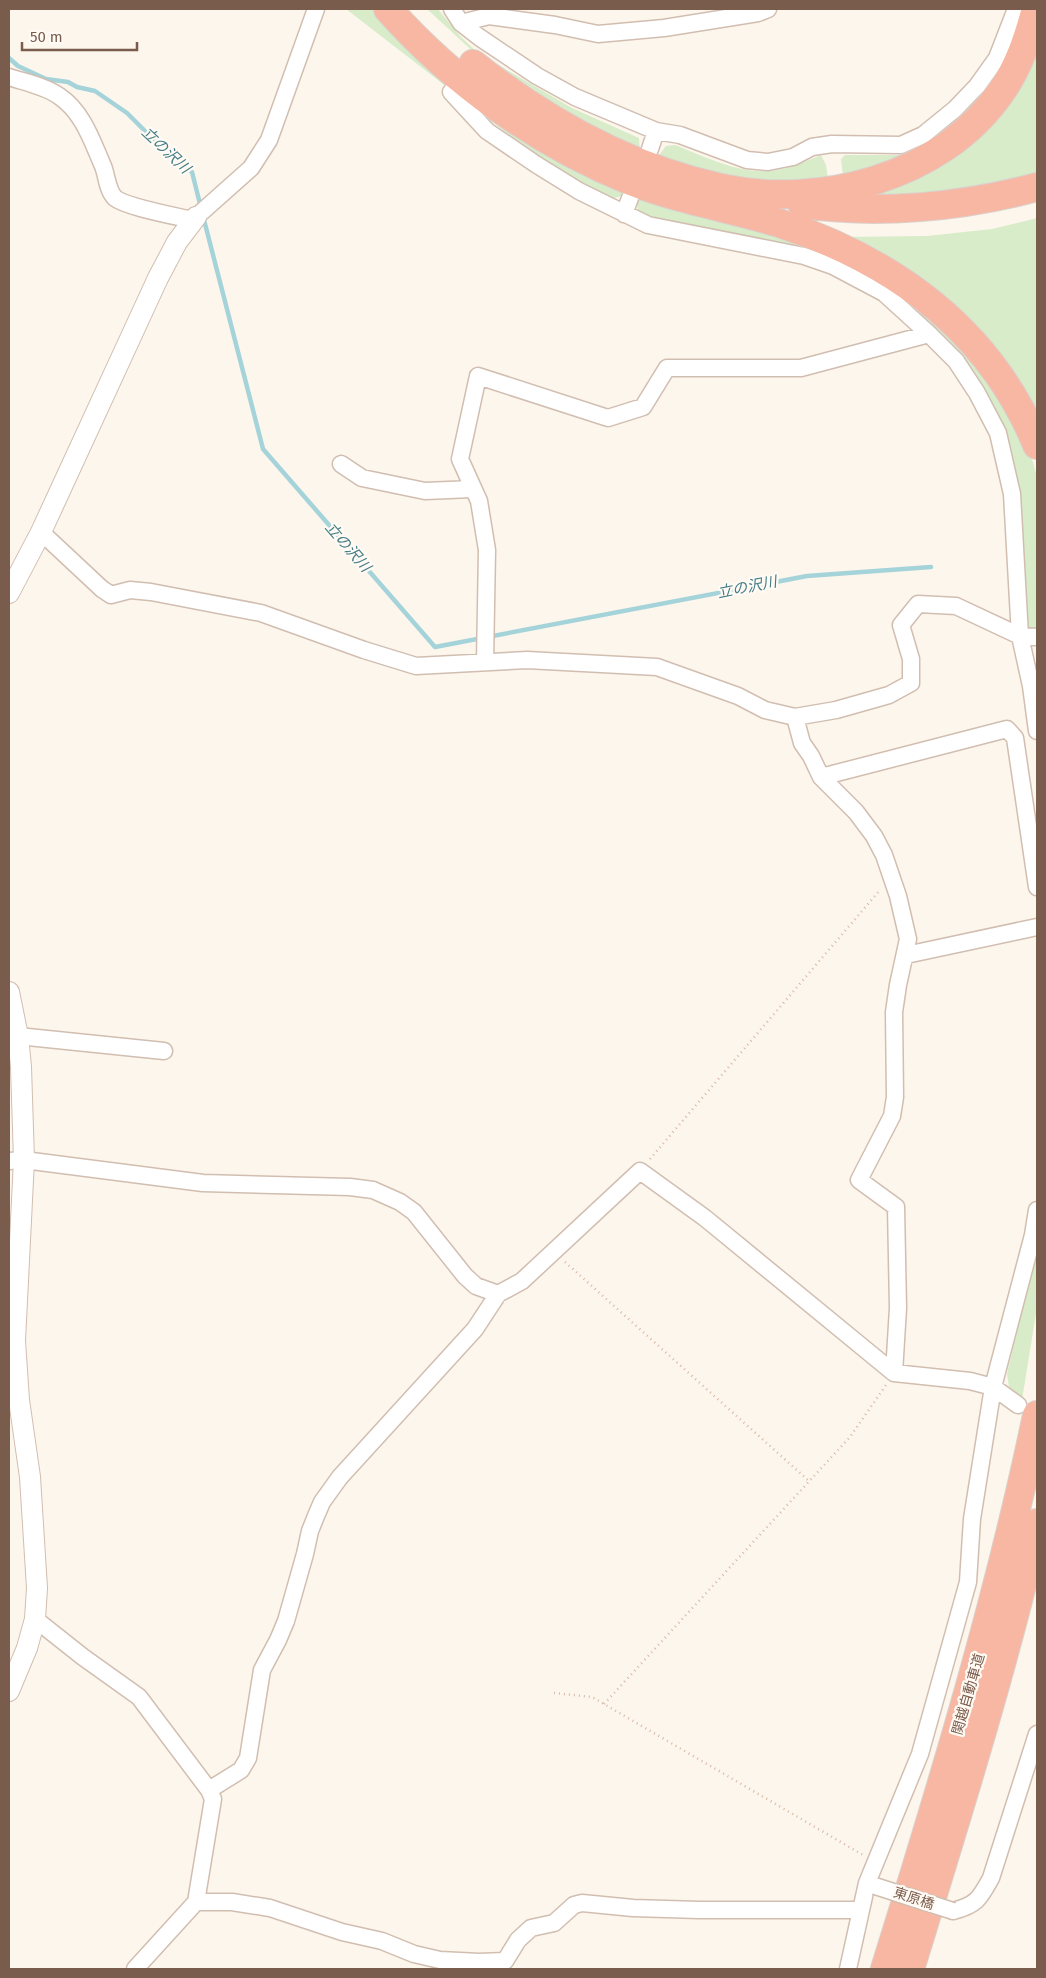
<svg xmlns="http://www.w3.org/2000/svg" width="1046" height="1978" viewBox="0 0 1046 1978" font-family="'Fira Sans','Noto Sans JP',sans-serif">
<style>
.green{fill:#d8ecc9}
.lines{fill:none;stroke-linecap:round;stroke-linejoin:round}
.stream{stroke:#a5d3da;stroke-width:4.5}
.minor-casing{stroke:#d1beb0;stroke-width:19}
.tertiary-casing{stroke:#d1beb0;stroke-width:22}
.motorway-casing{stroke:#dad1cd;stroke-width:30}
.path{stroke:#d9b8a5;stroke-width:2.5;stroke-dasharray:1 4;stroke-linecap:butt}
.minor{stroke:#fff;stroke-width:16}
.tertiary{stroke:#fff;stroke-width:20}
.motorway{stroke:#f7b7a3;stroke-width:28}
.minor-bridge-casing{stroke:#d1beb0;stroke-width:19;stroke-linecap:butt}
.minor-bridge{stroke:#fff;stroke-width:16}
.labels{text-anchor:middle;stroke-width:4.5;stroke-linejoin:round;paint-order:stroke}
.street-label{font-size:14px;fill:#7a5c4d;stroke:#fffaf3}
.water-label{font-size:15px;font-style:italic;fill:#437c86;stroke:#fffaf3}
</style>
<rect width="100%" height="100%" fill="#fdf6ec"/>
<path class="green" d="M 346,9 L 375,9 L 624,190 L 621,196 L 609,200 L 544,162 Z
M 427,9 L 438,9 L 459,35 L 478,53 L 572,108 L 639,138 L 640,153 L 608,138 L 480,58 Z
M 1037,40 L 1037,176 L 940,193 L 843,199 C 899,185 943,175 986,132 C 992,126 999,120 1004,112 C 1019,90 1027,65 1037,40 Z
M 1003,62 L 1005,64 L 968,117 L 903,159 L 843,176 L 841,159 L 845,155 L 903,155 L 928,140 L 960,117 L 982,92 Z
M 675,145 C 701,155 739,174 769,171 C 787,170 804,162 821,155 L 826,165 L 828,179 L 755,182 L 656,159 L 666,146 Z
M 640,195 L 710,218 L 789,239 L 867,271 L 908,298 L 939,322 L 979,363 L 997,388 L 1033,462 L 1037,477 L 1037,628 L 1029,629 C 1022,591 1024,554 1021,516 C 1020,506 1020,495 1018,486 C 998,392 918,294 829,258 C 808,250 784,247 762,242 C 725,235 688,228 651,221 L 639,214 L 636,202 Z
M 1037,218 L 1037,415 C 1008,365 976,317 928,283 C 903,264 868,251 840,237 L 927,236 L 992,229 Z
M 1037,1251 L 1037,1307 L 1022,1400 L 1009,1387 L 1007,1374 L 1027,1288 Z"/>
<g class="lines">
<path class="stream" d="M 9,58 L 18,66 L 46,79 L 68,82 L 77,87 L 95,91 L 127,113 L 153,139 L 192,172 L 201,208
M 203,216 L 263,449 L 435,647 L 807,576 L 931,567"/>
<g class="minor-casing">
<path id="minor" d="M 452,9 L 461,23 L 479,37 L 537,76 L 575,97 L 656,131 L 680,135 L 747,160 L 768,162 L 793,157 L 812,147 L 832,144 L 901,145 L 923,135 L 955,109 L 977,86 L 997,58 L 1016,9
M 461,23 L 489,16 L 555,25 L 598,34 L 664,28 L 758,13 L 768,9
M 9,77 C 24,82 45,86 59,96 C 83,112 92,141 103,166 C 107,176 107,190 115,198 C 126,207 176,216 192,220
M 451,92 L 487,131 L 537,165 L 579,191 L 648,225 L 804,256 L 833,266 L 884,293 L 929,334 L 956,361 L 977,393 L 998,433 L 1012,494 L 1020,636 L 1031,686 L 1037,731
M 650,149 L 656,131
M 624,214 L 630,198
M 196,217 L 251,168 L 269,140 L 316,9
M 341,464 L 362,478 L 425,491 L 473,489
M 41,532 L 102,589 L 111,595 L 130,590 L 151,592 L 261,613 L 364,650 L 416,666 L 527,660 L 657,667 L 738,696 L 765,710 L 795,717 L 836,710 L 889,695 L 911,683 L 911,659 L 901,625 L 918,604 L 956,606 L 1020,636 L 1037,637
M 485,662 L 487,550 L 479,501 L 460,459 L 478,376 L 608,418 L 643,407 L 667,368 L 801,368 L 929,334
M 795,717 L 802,743 L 811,756 L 821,777 L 856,812 L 874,836 L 884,855 L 898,896 L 908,939 L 898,985 L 894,1012 L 895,1097 L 892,1116 L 859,1180 L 896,1207 L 898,1308 L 894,1373
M 821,777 L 1007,729 L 1015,738 L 1037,887
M 906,955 L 1037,927
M 18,1036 L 164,1051
M 9,1161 L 24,1160 L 203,1183 L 350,1187 L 373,1190 L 400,1202 L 414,1212 L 465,1276 L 476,1286 L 498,1294 L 522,1281 L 640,1171 L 705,1218 L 894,1373 L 970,1381 L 993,1387 L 1018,1405
M 35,1619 L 83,1657 L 139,1697 L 209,1790 L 213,1799 L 196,1902 L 135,1969
M 209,1790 L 241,1770 L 248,1758 L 262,1670 L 278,1640 L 286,1621 L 305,1554 L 310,1531 L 316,1516 L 322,1502 L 340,1477 L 475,1329 L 498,1294
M 196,1902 L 232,1902 L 270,1908 L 342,1932 L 382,1941 L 414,1954 L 440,1960 L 479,1962 L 505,1961 L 518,1940 L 531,1928 L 554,1923 L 574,1905 L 582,1903 L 633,1908 L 699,1910 L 861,1910
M 953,1911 C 977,1905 980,1898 991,1878 L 1037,1734
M 848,1969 L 867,1883 L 920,1754 L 968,1582 L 972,1519 L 993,1387 L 1033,1235 L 1037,1210"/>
</g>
<g class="tertiary-casing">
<path id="tertiary" d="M 9,593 L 41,532 L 158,278 L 177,242 L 196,217
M 9,992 L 18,1036 L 21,1067 L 24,1160 L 15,1341 L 19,1400 L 30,1477 L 37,1588 L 35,1619 L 27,1648 L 9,1691"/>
</g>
<g class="motorway-casing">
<path id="motorway" d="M 388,9 C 454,83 539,144 631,181 C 679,200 730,208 779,223 C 894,261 990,330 1037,445
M 473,64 C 545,121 630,168 721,188 C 819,209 942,178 1001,92 C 1019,67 1028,38 1036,9
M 802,204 C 879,215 962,207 1037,187
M 885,1969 C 942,1786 998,1603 1037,1415
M 910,1969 C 955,1822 1002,1674 1037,1523"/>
</g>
<path class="path" d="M 650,1159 L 880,890
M 565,1262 L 809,1481
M 554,1693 L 592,1697 L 863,1855
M 604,1704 L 850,1437 L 886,1385"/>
<use href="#minor" class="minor"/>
<use href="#tertiary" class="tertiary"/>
<use href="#motorway" class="motorway"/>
<g class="minor-bridge-casing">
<path id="minor-bridge" d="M 875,1886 L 953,1911"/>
</g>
<use href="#minor-bridge" class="minor-bridge"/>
</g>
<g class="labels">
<g class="street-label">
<text transform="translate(968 1694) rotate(-74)" y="5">関越自動車道</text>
<text transform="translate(914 1898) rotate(18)" y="5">東原橋</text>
</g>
<g class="water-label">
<text transform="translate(166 150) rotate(43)" y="5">立の沢川</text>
<text transform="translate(348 547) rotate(49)" y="5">立の沢川</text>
<text transform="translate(747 587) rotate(-11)" y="5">立の沢川</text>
</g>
</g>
<rect width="1046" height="1978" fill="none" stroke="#7a5c4d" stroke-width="20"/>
<path d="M22 42v8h115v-8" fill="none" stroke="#7a5c4d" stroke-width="2.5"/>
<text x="30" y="42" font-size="15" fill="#7a5c4d" stroke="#fffaf3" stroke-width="4" paint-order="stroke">50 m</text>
</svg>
